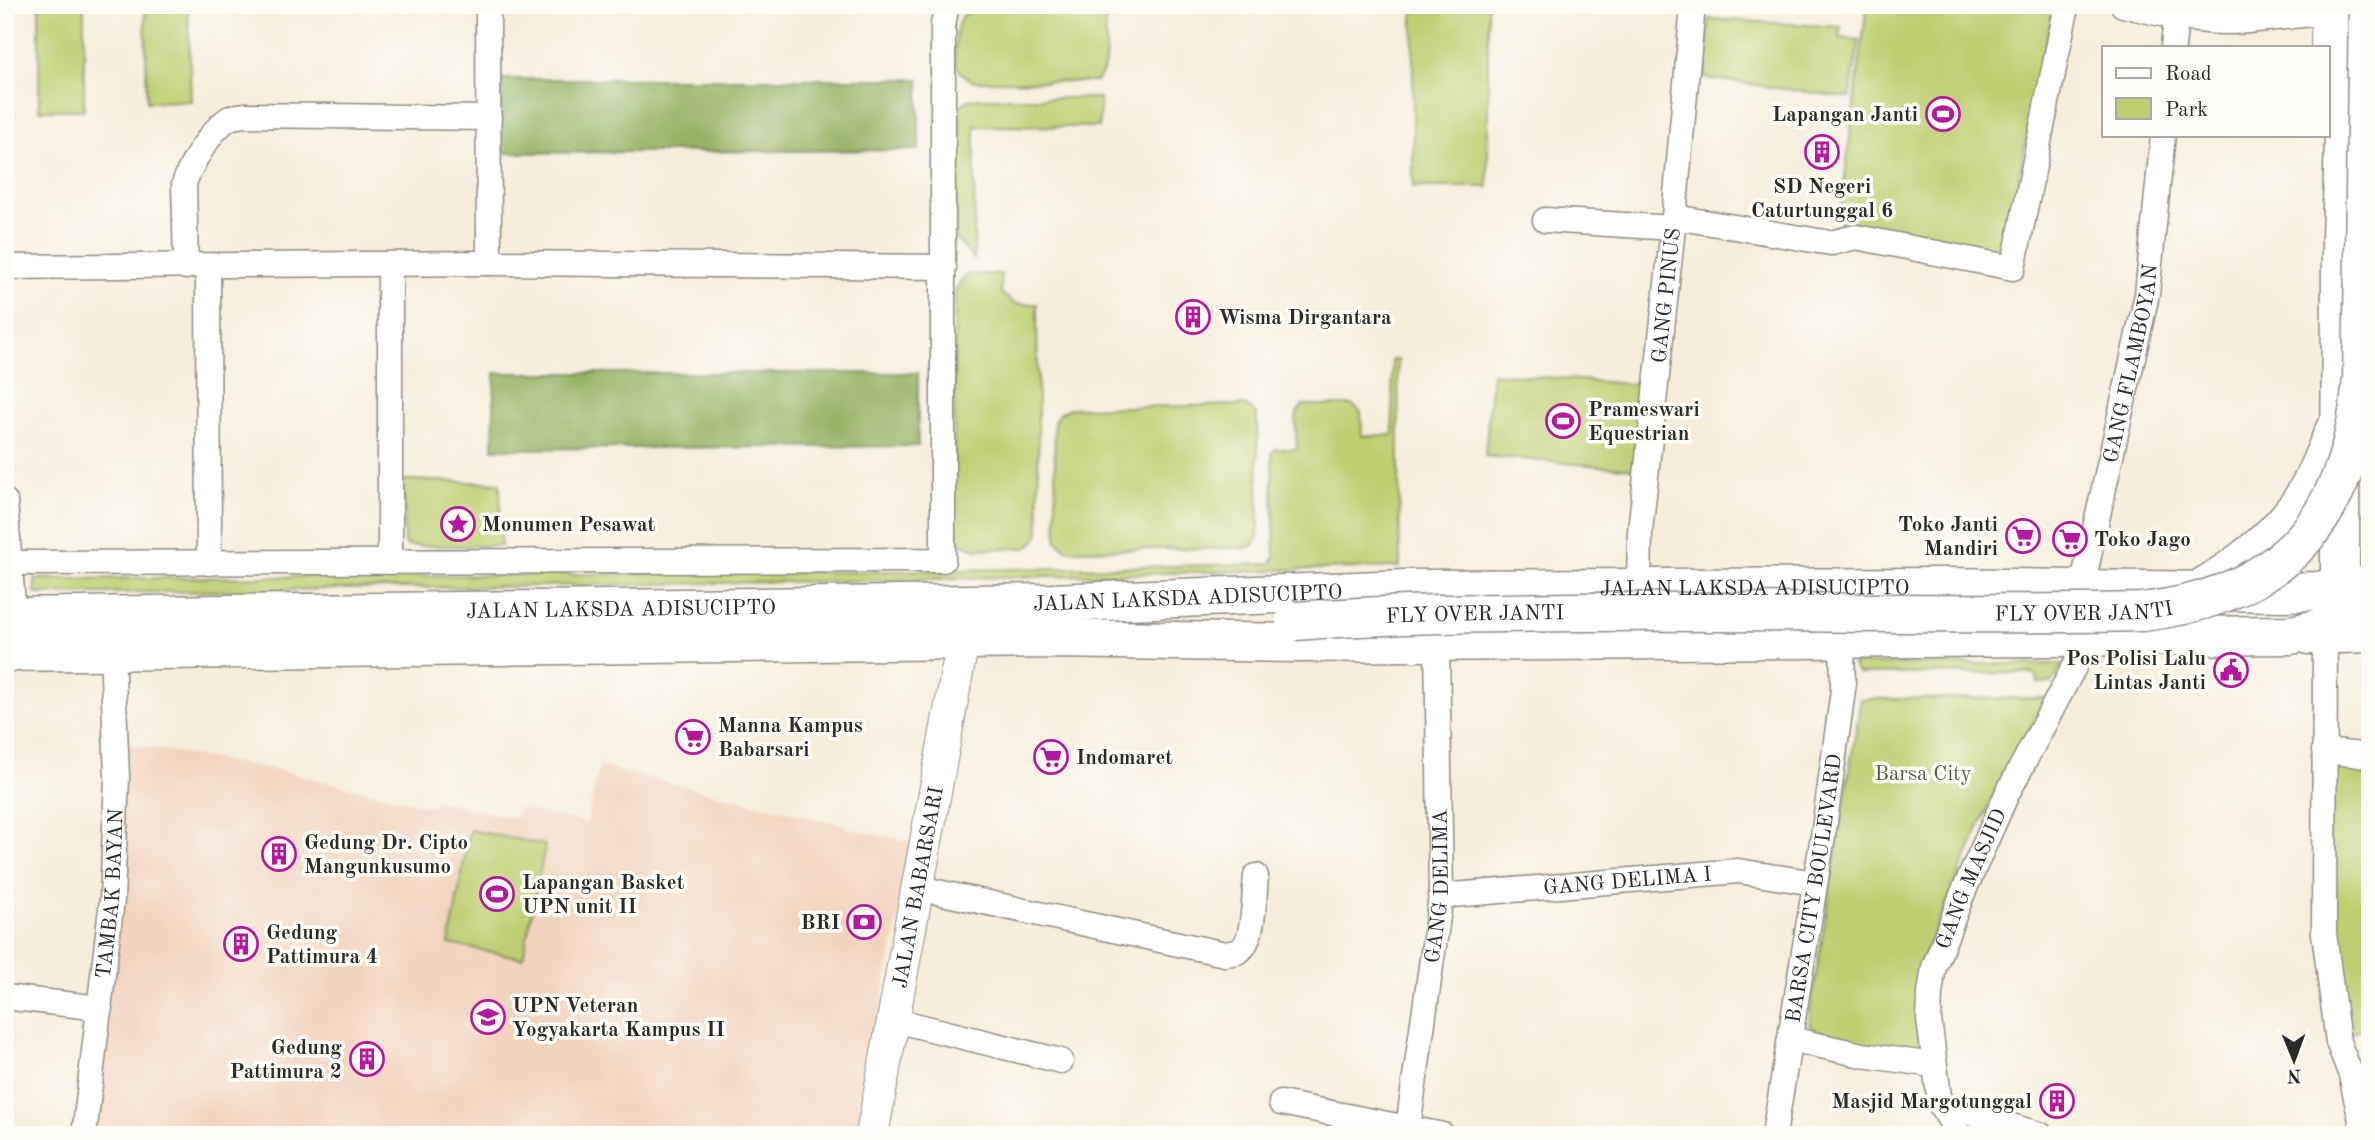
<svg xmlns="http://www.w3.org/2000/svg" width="2375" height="1140" viewBox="0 0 2375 1140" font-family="'Old Standard TT',serif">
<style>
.built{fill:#f2d4be}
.green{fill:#becf71;stroke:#747d4e;stroke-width:2}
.forest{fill:#96b263;stroke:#606e47;stroke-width:2}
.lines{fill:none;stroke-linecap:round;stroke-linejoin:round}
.minor-casing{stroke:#908c83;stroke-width:27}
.tertiary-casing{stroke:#908c83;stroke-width:34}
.primary-casing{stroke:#908c83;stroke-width:41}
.trunk-casing{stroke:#908c83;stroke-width:41}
.minor{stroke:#fff;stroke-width:24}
.tertiary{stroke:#fff;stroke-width:32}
.primary{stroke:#fff;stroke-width:38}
.trunk{stroke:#fff;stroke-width:38}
.trunk-bridge-casing{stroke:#908c83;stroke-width:41;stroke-linecap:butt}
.trunk-bridge{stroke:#fff;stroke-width:38}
.labels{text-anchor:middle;stroke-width:7;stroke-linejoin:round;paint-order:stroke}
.poi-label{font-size:21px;font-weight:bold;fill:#2b2b2b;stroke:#fdfcf7;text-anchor:start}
.street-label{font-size:21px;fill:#2b2b2b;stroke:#fdfcf7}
.park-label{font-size:21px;fill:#575c40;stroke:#fdfcf7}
</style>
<rect width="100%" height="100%" fill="#fdfcf7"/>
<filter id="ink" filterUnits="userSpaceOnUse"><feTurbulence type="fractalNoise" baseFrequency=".0143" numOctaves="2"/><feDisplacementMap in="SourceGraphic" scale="14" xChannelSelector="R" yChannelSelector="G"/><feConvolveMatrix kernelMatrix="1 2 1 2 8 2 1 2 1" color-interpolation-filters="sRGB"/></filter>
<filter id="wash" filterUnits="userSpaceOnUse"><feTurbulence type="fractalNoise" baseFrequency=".00686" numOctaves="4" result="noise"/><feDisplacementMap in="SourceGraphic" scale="28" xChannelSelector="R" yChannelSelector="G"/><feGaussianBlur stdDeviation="1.57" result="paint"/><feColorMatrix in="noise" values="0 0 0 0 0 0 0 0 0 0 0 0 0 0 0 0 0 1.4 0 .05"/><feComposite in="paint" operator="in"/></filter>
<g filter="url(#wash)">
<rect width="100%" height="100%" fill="#f6eedb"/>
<path class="built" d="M 128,744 L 278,770 L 432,807 L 434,800 L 516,818 L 519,808 L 587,823 L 599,766 L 845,825 L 846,828 L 913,842 L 856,1135 L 85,1135 Z"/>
<path class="green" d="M 39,5 L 84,5 L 84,110 L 39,110 Z
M 1413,5 L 1488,5 L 1488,187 L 1413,187 Z
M 1867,5 L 2054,5 L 2003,255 L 1839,222 Z
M 981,7 L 1092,9 L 1100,11 L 1105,18 C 1105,35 1111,74 1094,82 L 972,81 C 966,77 958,71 956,64 C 954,56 956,24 961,18 C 966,12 974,9 981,7 Z
M 188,8 L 191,101 L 147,102 L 145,9 Z
M 1709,19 L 1841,27 L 1840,38 L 1859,40 L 1850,98 L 1705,78 Z
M 1100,98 L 1099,127 L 975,126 L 974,259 L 956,239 L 956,114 C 959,103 967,99 978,98 Z
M 969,274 L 1001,274 L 1001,293 L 1015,304 L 1037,304 L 1039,533 L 1035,542 L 1026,548 L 975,549 L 963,544 L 953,535 L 955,292 L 961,281 Z
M 1392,360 L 1398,360 L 1400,567 L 844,581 L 35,594 L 35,579 L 844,572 L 1270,564 L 1275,557 L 1272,453 L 1275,449 L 1297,449 C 1297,435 1291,412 1304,405 L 1352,405 L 1361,412 L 1362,436 L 1393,435 Z
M 1492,373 L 1641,385 L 1634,469 L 1485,456 Z
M 1244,405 L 1252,409 L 1257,417 L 1259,534 L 1254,545 L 1244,548 L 1072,550 L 1066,549 L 1057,541 L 1054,423 C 1057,414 1062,411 1070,408 Z
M 404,480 L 500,483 L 501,546 L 408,546 L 404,543 Z
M 1853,664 L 2063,664 L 2052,683 L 2038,683 L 2037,676 L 2032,673 L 1859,674 L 1855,670 Z
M 2046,698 L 1995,791 L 1921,962 L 1919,1023 L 1922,1054 L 1823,1038 L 1811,1026 L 1809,1017 L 1861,699 Z
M 2325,753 L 2370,759 L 2370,1025 L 2337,1039 Z
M 470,830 L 545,845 L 523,958 L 449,944 Z"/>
<path class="forest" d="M 501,79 L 919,79 L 919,150 L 502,153 Z
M 495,373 L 918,373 L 918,446 L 493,449 Z"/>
</g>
<g filter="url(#ink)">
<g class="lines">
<g class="minor-casing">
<g id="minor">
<path d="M 488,5 L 489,263"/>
<path d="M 2123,5 C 2164,15 2204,25 2247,21 C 2274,19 2301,14 2328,13"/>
<path d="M 2173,47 L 2176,18"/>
<path d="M 1674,217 L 1831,243 L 1856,237 L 2013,268 L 2067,5"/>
<path d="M 1545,220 L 1673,228"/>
<path d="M 390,265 L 390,562"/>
<path d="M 5,267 L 489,263 L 944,267"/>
<path d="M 186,267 L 184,184 C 190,165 211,130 228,119 C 233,116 239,116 245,115 L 489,118"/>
<path d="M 208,267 L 209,563"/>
<path d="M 5,501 L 14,617"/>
<path d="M 12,563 L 943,560 L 943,25 L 947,5"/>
<path id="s1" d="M 1639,586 L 1640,531 L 1673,228 L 1693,5"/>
<path id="s2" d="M 2082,587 L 2147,294 L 2163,135"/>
<path d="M 2325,627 L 2324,933 L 2338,1042 L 2351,1075 L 2364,1135"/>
<path d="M 2324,751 L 2370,756"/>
<path d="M 919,888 L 1225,954 C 1229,953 1233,953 1237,952 C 1255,945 1254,893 1256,876"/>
<path id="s3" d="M 1441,896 L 1738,871 L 1815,883"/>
<path d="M 5,997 L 100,1008"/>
<path d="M 894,1020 L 1061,1061"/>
<path d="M 1790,1039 L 1862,1055 L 1934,1065"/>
<path d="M 1281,1103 L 1443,1135"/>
<path d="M 1940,1104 L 2041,1135"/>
<path id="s4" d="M 1408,1127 L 1441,896 L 1437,643"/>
<path id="s5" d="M 84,1135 L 112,900 L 117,777 L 112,649"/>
<path id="s6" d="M 1774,1135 L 1823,836 L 1843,690 L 1842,639"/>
<path id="s7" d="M 1959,1135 L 1940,1104 L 1929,1020 L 1930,993 L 1934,967 L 1962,895 L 2006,796 L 2090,637"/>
</g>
</g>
<g class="tertiary-casing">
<g id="tertiary">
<path d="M 2327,47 L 2328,5"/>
<path id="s8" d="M 872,1135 L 963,640"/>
</g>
</g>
<g class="primary-casing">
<path id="primary" d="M 2340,586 L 2370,586
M 2309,635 L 2370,633"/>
</g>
<g class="trunk-casing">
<g id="trunk">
<path d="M 2348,5 L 2341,238 L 2340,547 L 2340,586 L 2353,608"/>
<path d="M 2197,591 C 2236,568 2278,537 2303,498 C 2316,477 2325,452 2335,429"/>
<path id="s9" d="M 5,617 L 1052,603 L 1405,589 L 1945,587 L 2283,592 L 2318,591 L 2340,586"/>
<path d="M 5,652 L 1054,639 L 1298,643 L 2291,635 C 2319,629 2346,623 2370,605"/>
</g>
</g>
<use href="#minor" class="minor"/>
<use href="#tertiary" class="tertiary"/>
<use href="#primary" class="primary"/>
<use href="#trunk" class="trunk"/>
<g class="trunk-bridge-casing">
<g id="trunk-bridge">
<path id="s10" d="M 1295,621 C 1387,614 1478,613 1570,612 C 1761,610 1951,616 2142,612 C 2283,596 2351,519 2362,379 L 2368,5"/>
</g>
</g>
<use href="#trunk-bridge" class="trunk-bridge"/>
</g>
</g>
<defs>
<g id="stadium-ring" transform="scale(1.75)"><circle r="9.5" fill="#fdfcf7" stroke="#b5179e" stroke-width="1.5"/><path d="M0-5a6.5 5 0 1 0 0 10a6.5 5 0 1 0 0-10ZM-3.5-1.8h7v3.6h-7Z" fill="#b5179e"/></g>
<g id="building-ring" transform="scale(1.75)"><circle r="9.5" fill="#fdfcf7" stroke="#b5179e" stroke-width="1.5"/><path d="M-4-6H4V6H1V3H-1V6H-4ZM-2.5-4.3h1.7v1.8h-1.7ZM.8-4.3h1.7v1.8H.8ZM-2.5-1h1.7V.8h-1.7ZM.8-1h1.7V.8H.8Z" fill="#b5179e"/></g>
<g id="sight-ring" transform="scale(1.75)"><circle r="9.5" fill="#fdfcf7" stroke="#b5179e" stroke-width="1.5"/><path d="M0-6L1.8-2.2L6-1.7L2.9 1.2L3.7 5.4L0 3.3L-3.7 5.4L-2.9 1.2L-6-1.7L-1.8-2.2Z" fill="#b5179e"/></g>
<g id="supermarket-ring" transform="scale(1.75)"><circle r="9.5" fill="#fdfcf7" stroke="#b5179e" stroke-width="1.5"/><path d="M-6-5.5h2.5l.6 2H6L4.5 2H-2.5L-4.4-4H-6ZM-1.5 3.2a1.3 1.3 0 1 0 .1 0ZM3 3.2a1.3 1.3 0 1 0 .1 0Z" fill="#b5179e"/></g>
<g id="civic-ring" transform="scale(1.75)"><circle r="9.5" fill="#fdfcf7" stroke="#b5179e" stroke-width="1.5"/><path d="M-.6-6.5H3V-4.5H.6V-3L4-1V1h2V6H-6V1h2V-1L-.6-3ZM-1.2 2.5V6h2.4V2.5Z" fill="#b5179e"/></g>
<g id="bank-ring" transform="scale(1.75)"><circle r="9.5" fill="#fdfcf7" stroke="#b5179e" stroke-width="1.5"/><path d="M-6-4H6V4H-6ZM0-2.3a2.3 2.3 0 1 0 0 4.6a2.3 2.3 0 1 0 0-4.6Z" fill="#b5179e"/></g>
<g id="university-ring" transform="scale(1.75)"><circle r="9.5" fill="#fdfcf7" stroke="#b5179e" stroke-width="1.5"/><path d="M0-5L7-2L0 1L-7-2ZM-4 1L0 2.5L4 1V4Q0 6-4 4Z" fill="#b5179e"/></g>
</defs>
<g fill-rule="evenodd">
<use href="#stadium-ring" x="1943" y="114"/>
<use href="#building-ring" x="1822" y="152"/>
<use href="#building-ring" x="1193" y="317"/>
<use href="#stadium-ring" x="1563" y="421"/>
<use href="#sight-ring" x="458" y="524"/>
<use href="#supermarket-ring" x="2023" y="536"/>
<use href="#supermarket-ring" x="2070" y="539"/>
<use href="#civic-ring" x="2231" y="670"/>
<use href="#supermarket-ring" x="693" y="737"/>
<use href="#supermarket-ring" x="1051" y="757"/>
<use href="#building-ring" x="279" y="854"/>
<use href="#stadium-ring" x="497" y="894"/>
<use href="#bank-ring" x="864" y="922"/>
<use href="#building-ring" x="241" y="944"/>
<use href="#university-ring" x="488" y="1017"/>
<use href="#building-ring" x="367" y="1059"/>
<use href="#building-ring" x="2057" y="1101"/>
</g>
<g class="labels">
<g class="poi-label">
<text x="1918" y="121" text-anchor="end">Lapangan Janti</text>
<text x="1822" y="193" text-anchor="middle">SD Negeri<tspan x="1822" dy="24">Caturtunggal 6</tspan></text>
<text x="1218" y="324">Wisma Dirgantara</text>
<text x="1588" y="416">Prameswari<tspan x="1588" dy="24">Equestrian</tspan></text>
<text x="482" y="531">Monumen Pesawat</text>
<text x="1998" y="531" text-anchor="end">Toko Janti<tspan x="1998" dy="24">Mandiri</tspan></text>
<text x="2094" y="546">Toko Jago</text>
<text x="2206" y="665" text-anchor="end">Pos Polisi Lalu<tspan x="2206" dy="24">Lintas Janti</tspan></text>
<text x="718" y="732">Manna Kampus<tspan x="718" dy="24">Babarsari</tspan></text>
<text x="1076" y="764">Indomaret</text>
<text x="304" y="849">Gedung Dr. Cipto<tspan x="304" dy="24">Mangunkusumo</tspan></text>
<text x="522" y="889">Lapangan Basket<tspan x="522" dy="24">UPN unit II</tspan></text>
<text x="840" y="929" text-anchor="end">BRI</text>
<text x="266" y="939">Gedung<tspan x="266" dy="24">Pattimura 4</tspan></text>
<text x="512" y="1012">UPN Veteran<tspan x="512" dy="24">Yogyakarta Kampus II</tspan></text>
<text x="342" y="1054" text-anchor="end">Gedung<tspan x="342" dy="24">Pattimura 2</tspan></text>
<text x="2032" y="1108" text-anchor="end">Masjid Margotunggal</text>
</g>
<g class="street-label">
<text dy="7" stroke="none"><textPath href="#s1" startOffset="292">GANG PINUS</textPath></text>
<text dy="7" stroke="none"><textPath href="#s2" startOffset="229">GANG FLAMBOYAN</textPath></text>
<text dy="7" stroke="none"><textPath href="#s9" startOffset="1750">JALAN LAKSDA ADISUCIPTO</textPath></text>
<text dy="7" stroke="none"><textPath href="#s9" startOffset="1183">JALAN LAKSDA ADISUCIPTO</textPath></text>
<text dy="7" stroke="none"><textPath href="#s9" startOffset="616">JALAN LAKSDA ADISUCIPTO</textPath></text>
<text dy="7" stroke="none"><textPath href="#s10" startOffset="789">FLY OVER JANTI</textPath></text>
<text dy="7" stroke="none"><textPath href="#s10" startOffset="180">FLY OVER JANTI</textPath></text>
<text dy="7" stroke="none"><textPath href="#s7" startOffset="270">GANG MASJID</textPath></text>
<text dy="7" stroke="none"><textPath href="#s3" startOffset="187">GANG DELIMA I</textPath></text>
<text dy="7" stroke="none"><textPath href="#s4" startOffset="243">GANG DELIMA</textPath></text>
<text dy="7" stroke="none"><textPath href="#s6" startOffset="250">BARSA CITY BOULEVARD</textPath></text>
<text dy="7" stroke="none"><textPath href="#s8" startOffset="252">JALAN BABARSARI</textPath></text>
<text dy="7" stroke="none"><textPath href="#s5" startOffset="243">TAMBAK BAYAN</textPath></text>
</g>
<g class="park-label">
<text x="1923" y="780">Barsa City</text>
</g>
</g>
<rect width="2375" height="1140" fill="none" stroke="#fdfcf7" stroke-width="28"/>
<rect x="2102" y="46" width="228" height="91" fill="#fdfcf7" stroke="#a9a8a5" stroke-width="2"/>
<rect x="2116" y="68" width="35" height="10" fill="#ffffff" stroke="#a9a8a5" stroke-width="2"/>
<text x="2165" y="80" font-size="21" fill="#2b2b2b">Road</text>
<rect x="2116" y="98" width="35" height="21" fill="#becf71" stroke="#a9a8a5" stroke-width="2"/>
<text x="2165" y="116" font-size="21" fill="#2b2b2b">Park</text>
<g transform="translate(2294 1060) rotate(179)" stroke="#fdfcf7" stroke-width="5" paint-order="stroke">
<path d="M0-5L12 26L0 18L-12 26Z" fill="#2b2b2b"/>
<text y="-10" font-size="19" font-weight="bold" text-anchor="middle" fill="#2b2b2b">N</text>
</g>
</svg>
